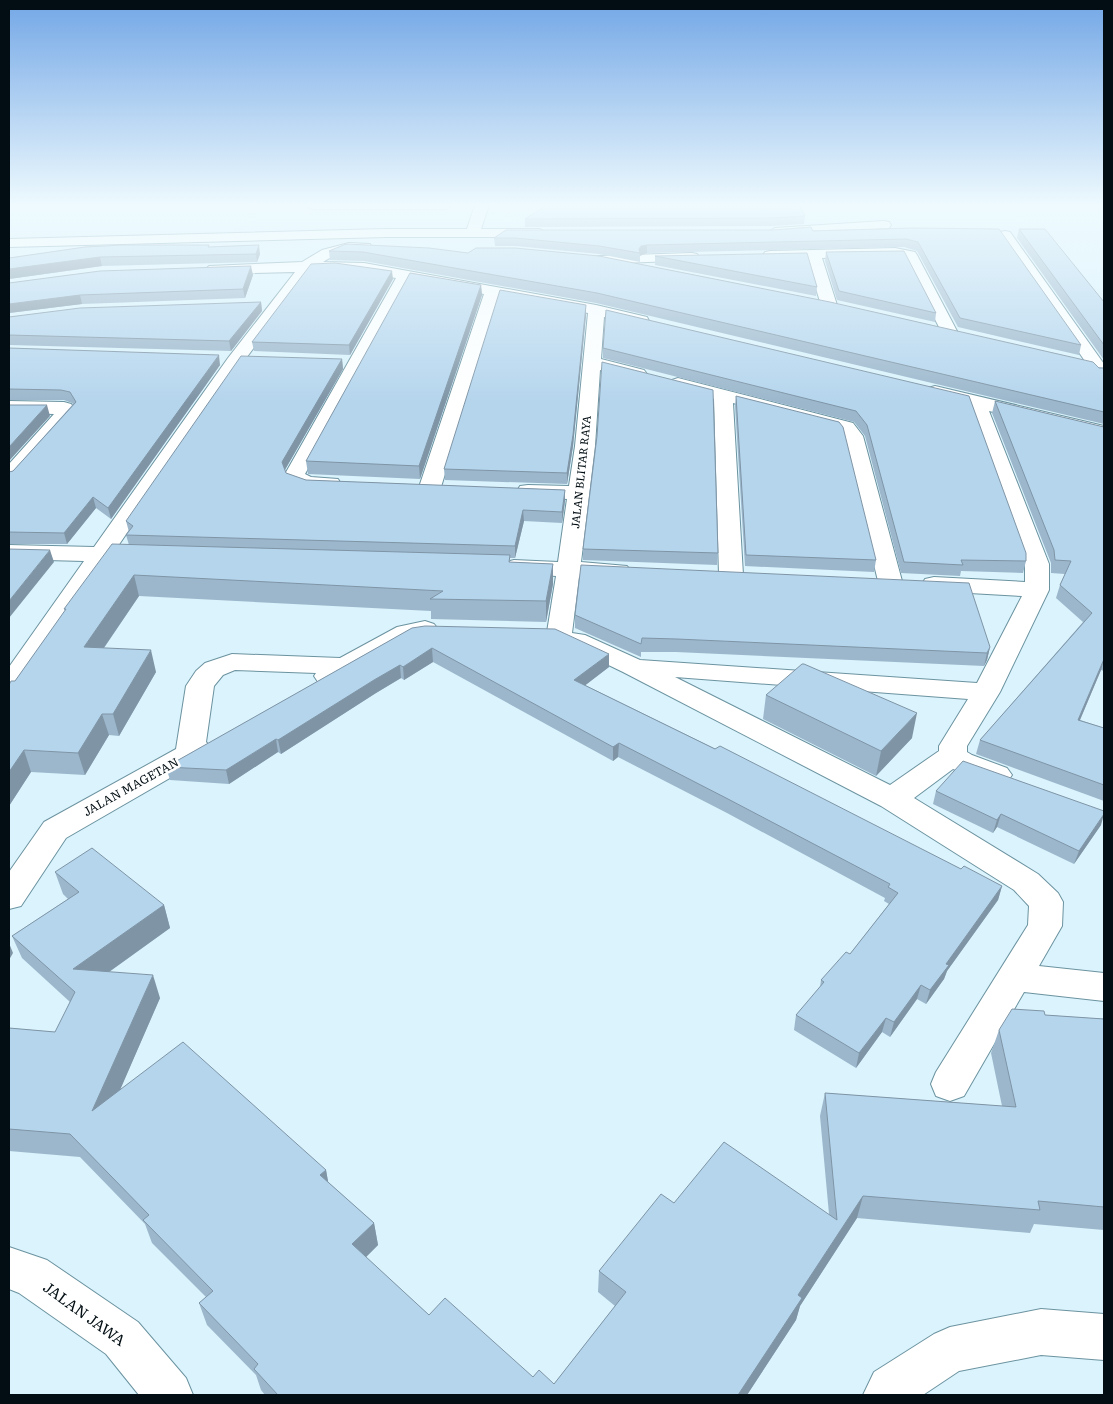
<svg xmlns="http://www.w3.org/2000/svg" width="1113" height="1404" viewBox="0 0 1113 1404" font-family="Literata,serif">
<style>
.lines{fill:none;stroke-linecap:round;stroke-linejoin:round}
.street-casing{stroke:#6b93a0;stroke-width:2}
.secondary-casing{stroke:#6b93a0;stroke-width:2}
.street{fill:#fff;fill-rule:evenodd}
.secondary{fill:#fff;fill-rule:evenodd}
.wall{fill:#9cb7cc}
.shaded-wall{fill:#7f95a6}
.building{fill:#b5d5ed;stroke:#7f95a6}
.labels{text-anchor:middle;stroke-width:5;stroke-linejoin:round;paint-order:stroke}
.far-street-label{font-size:11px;fill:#020e13;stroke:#fff}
.street-label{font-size:12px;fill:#020e13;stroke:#fff}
.near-street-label{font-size:15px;fill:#020e13;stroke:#fff}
</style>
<rect width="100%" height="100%" fill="#daf3fc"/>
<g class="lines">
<g class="street-casing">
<path id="street" d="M 305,205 L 453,205 L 446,209 L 312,209 Z
M 475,205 L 489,205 L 481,229 L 540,229 L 547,233 L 540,237 L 386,237 L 9,247 L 9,239 L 386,229 L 467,229 Z
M 884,221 L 889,222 L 891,225 L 889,228 L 775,236 L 768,232 L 775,228 Z
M 1005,231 L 1010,232 L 1104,364 L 1104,381 L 1098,380 L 998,235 L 1000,232 Z
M 349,243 L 370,244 L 372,247 L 370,250 C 351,255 342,250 323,262 L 364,263 L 596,305 L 647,317 L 649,321 L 647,325 L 641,326 L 604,317 L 601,359 L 644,370 L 647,374 L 644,378 L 638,379 L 600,370 L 595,446 L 581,562 L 627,566 L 631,571 L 627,576 L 619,578 L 579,577 L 572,633 L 585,635 L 640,660 L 977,683 L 1022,596 L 934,591 L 925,589 L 922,584 L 925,579 L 934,577 L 1025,582 L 1025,564 L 968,406 L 928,396 L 926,392 L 928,388 L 935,386 L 1104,426 L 1104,438 L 989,411 L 1049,564 L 1049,590 L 1000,692 L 967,746 L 967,752 L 972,755 L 1007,768 L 1012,775 L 1007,782 L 997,785 L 953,769 L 914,798 L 1038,874 L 1058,893 L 1063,902 L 1062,926 L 1039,966 L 1104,973 L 1104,1001 L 1024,992 L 964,1096 L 950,1101 L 936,1096 L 931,1084 L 936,1072 L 1028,925 L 1029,906 L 1014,890 L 881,806 L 623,672 L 567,645 L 564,639 L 551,637 L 547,632 L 556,576 L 506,572 L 502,567 L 506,562 L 514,560 L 558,562 L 567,499 L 520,496 L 517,491 L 520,486 L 528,485 L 569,486 L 575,446 L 588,313 L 499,297 L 441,487 L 438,492 L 430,493 L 422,492 L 419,487 L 484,294 L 410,281 L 305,474 L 311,477 L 338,479 L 341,484 L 338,489 C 320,493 304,489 288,482 L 285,474 L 396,278 L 364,273 L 311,271 L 241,365 L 116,549 L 122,550 L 126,555 L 122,560 L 107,562 L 19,692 L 9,694 L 9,667 L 84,561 L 9,559 L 9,545 L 94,547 L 228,358 L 295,272 L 214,274 L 209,272 L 206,269 L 209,266 L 302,262 L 322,250 ZM 675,677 L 968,699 L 939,746 L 939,751 L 890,785 Z
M 895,248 L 915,252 L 917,255 L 958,333 L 956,337 L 944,337 L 942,333 L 904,258 L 895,256 L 822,258 L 837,305 L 835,308 L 823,308 L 821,305 L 807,259 L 770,259 L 765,258 L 763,255 L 765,252 L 770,251 Z
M 692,253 L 697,254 L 699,257 L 697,260 L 599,264 L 594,263 L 592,260 L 594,257 L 599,256 Z
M 678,378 L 853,423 L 863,436 L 902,581 L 898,586 L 890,588 L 882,586 L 878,581 L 843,437 L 839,431 L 733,403 L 743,575 L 739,580 L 731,582 L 723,580 L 719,575 L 714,399 L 672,388 L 669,384 L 672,380 Z
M 9,401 L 64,402 L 71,404 L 77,411 L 16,480 L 9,482 L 9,464 L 54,414 L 9,413 Z
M 425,621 L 434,624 L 438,629 L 434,634 L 413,639 L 336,682 L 327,684 L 318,682 L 314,676 L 316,673 L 235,670 L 223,675 L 214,686 L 206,742 L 212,749 L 208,756 L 66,838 L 21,906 L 9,909 L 9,872 L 44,822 L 176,749 L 186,686 L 196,671 L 205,663 L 232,654 L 340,658 L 397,627 Z"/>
</g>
<g class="secondary-casing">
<path id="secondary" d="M 9,1247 L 47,1260 L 138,1322 L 186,1378 L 193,1395 L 139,1395 L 106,1354 L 19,1293 L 9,1289 Z
M 1041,1309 L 1104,1314 L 1104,1360 L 1041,1355 L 959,1371 L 923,1395 L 863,1395 L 874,1372 L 934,1334 L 950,1327 Z"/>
</g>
<use href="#street" class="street"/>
<use href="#secondary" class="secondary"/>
</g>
<path class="wall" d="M 805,216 L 804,224 L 772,226 L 525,227 L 525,219 Z
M 912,228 L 1081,345 L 1079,355 L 958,327 L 917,251 L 904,247 L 647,253 L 640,255 L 640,262 L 599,254 L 515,246 L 495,246 L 494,238 Z
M 1019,229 L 1104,302 L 1104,360 L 1017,238 Z
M 346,244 L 1104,368 L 1104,424 L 596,303 L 364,261 L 330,260 L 329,251 Z
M 209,247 L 260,254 L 257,262 L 102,266 L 9,279 L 9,258 Z
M 826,252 L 936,313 L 935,322 L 837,300 L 825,261 Z
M 655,256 L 817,287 L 816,296 L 655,265 Z
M 253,275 L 245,298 L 82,304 L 9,313 L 9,283 Z
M 393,279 L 350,355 L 254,351 L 252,342 Z
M 481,285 L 482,295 L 420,479 L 308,474 L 306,461 Z
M 261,302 L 262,311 L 231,351 L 9,345 L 9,317 Z
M 586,315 L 573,446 L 567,484 L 445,480 L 444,469 Z
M 9,348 L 220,365 L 111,519 L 96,508 L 67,544 L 9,544 L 9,472 L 13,471 L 73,404 L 72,403 L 64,400 L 9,400 Z
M 603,348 L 969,396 L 1026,561 L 1023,573 L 961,571 L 960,576 L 901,573 L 865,436 L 854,422 L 603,358 Z
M 342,359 L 343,369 L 285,470 L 286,473 L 306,480 L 565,490 L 565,501 L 562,523 L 524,521 L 515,558 L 510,558 L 510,562 L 553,564 L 553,584 L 546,622 L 431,619 L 431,611 L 139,596 L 104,648 L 156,672 L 119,736 L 109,735 L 85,775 L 31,772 L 9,806 L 9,685 L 15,681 L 65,611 L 64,609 L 129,545 L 126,535 L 129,532 L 126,521 Z
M 736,396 L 876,560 L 874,572 L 745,566 L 735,406 Z
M 995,401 L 1104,427 L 1104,671 L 1101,670 L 1080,720 L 1104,728 L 1104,801 L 976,754 L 980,740 L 1083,622 L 1056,598 L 1060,585 L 1065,574 L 1051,573 L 1051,563 L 992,413 Z
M 597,436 L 718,553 L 717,565 L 583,560 L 583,549 Z
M 575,615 L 990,647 L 987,660 L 984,666 L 676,652 L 641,652 L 641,657 L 575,628 Z
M 412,628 L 609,667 L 585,685 L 961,869 L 1002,886 L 998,900 L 947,971 L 944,979 L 926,1004 L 917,999 L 890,1037 L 882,1032 L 856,1068 L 794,1030 L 796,1015 L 820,988 L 821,980 L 850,954 L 889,904 L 884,901 L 885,898 L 727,813 L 618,757 L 613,761 L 433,662 L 404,680 L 401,678 L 376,693 L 281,754 L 278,752 L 229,784 L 170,780 L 166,767 Z
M 766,695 L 912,738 L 876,776 L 763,719 Z
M 936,791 L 1101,825 L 1074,864 L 997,827 L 993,833 L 933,804 Z
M 55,872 L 164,905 L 170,928 L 109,972 L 160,998 L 120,1089 L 326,1170 L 328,1182 L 374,1223 L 378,1245 L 366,1257 L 429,1315 L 533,1377 L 554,1384 L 615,1306 L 598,1292 L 599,1271 L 674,1203 L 829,1214 L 820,1116 L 825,1093 L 1002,1106 L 991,1053 L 999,1030 L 1045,1015 L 1104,1019 L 1104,1230 L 1034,1224 L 1030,1233 L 857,1218 L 800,1306 L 796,1320 L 747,1395 L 265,1395 L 261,1390 L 256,1375 L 207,1325 L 199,1303 L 206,1297 L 152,1243 L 145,1224 L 80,1157 L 9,1151 L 9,1028 L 55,1032 L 70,1002 L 22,958 L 12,936 L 68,899 L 63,894 Z"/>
<path class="shaded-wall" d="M 259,245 L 260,254 L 257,262 L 256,254 Z
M 647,245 L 647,253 L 640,256 L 639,249 L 641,246 Z
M 100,257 L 102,266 L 9,279 L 9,269 Z
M 251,266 L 253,275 L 245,298 L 243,289 Z
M 392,271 L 393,279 L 350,355 L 349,345 Z
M 481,285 L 482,295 L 420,479 L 419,466 Z
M 80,295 L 82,304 L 9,313 L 9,304 Z
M 261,302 L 262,311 L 231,351 L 229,341 Z
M 586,305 L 586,315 L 573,446 L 567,484 L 567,473 Z
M 219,355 L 220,365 L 111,519 L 108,508 Z
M 342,359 L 343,369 L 283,473 L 282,462 Z
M 47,405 L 50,416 L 9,461 L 9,447 Z
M 565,490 L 565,501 L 562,523 L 562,512 Z
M 93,497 L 96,508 L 67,544 L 64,533 Z
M 523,510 L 524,521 L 515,558 L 515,546 Z
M 50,550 L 54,562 L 9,618 L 9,601 Z
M 553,564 L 553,584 L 546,622 L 546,601 Z
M 134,575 L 139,596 L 90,668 L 84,647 Z
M 990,647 L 987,660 L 984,666 L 987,653 Z
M 432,648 L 433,662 L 404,680 L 403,667 Z
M 151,650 L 156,672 L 119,736 L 113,714 Z
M 609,654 L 609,667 L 574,694 L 574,680 Z
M 1104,659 L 1101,670 L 1074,734 L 1078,720 Z
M 400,665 L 401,678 L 376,693 L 281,754 L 278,740 L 374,680 Z
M 917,713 L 912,738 L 876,776 L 881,751 Z
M 102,714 L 109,735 L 85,775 L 78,753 Z
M 276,739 L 278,752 L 229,784 L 226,770 Z
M 619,743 L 618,757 L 613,761 L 613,747 Z
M 24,750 L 31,772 L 9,806 L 9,772 Z
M 1001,814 L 997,827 L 993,833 L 997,820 Z
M 1104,814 L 1101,825 L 1074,864 L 1079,851 Z
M 1002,886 L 998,900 L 947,971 L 944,979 L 926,1004 L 930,990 L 946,964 Z
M 164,905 L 170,928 L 81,992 L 73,969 Z
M 9,943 L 13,953 L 9,960 Z
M 153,975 L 160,998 L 101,1134 L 92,1111 Z
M 921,985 L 917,999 L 890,1037 L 894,1022 Z
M 886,1018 L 882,1032 L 856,1068 L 859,1053 Z
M 326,1170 L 330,1192 L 320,1175 Z
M 863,1196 L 857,1218 L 800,1306 L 796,1320 L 747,1395 L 738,1395 L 798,1295 Z
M 374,1223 L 378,1245 L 357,1266 L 352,1244 Z"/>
<path class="building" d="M 547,205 L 799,205 L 805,216 L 773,218 L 525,219 Z
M 811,227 L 813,231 L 912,228 L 999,229 L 1081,345 L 960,318 L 918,242 L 906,239 L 647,245 L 641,246 L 639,249 L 640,253 L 599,246 L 515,238 L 494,238 L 506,230 L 773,230 Z
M 1019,229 L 1045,229 L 1104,302 L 1104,345 Z
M 346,244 L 429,248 L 468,253 L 476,248 L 515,248 L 599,256 L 830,302 L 1093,362 L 1099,368 L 1104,368 L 1104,412 L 597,293 L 363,252 L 329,251 Z
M 123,245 L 209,245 L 208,247 L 259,245 L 256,254 L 100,257 L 9,269 L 9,258 L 85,247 Z
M 904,251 L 936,313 L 839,291 L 826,252 Z
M 807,253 L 817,287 L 655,256 Z
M 335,263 L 392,271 L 349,345 L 252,342 L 311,264 Z
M 251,266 L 243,289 L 80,295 L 9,304 L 9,283 L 100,271 Z
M 410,273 L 481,285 L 419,466 L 306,461 Z
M 500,290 L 586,305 L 573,435 L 567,473 L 444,469 Z
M 261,302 L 229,341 L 9,335 L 9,317 L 80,308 Z
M 606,310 L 969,396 L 1026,553 L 1026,561 L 961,560 L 963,565 L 904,562 L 867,425 L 856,411 L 603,348 Z
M 9,348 L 219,355 L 108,508 L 93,497 L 64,533 L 9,532 L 9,472 L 13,471 L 76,402 L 70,392 L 61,390 L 9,389 Z
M 241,356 L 342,359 L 282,462 L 286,473 L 306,480 L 565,490 L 562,512 L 523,510 L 515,546 L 126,535 L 133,526 L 126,521 Z
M 602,362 L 713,390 L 718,553 L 583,549 L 597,436 Z
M 736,396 L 839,422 L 843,427 L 876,560 L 746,555 Z
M 995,401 L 1104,427 L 1104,659 L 1078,720 L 1104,728 L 1104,785 L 980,740 L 1092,613 L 1060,585 L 1071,561 L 1055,560 L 1054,550 Z
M 9,405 L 47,405 L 9,447 Z
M 112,544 L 510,555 L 509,562 L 553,564 L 546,601 L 430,599 L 443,591 L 134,575 L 84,647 L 151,650 L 113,714 L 102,714 L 78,753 L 24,750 L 9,772 L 9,685 L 11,681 L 15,681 L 66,609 L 64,609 Z
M 9,549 L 50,550 L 9,601 Z
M 581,565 L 969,583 L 990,647 L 987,653 L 677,639 L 642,638 L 641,644 L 575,615 Z
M 425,626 L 555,629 L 609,654 L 574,680 L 715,749 L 720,746 L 961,869 L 964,866 L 1002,886 L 946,964 L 949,965 L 930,990 L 921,985 L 894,1022 L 886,1018 L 859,1053 L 796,1015 L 824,982 L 821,980 L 846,952 L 850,954 L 898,893 L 888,887 L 890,884 L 728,799 L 619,743 L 613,747 L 432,648 L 403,667 L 400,665 L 374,680 L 278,740 L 276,739 L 226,770 L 166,767 L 412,628 Z
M 802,664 L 804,664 L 917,713 L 881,751 L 766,695 Z
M 963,761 L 1104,811 L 1104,814 L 1079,851 L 1001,814 L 997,820 L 936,791 Z
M 92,848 L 164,905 L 73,969 L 153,975 L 92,1111 L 183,1042 L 326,1170 L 320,1175 L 374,1223 L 352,1244 L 429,1315 L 445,1298 L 533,1377 L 539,1370 L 554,1384 L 626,1292 L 599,1271 L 661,1194 L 674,1203 L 724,1142 L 837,1220 L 825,1093 L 1016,1107 L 999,1030 L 1012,1009 L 1044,1011 L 1045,1015 L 1104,1019 L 1104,1207 L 1038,1201 L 1040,1210 L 863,1196 L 798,1295 L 802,1298 L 738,1395 L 278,1395 L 254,1369 L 258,1364 L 199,1303 L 213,1291 L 143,1220 L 149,1215 L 70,1134 L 9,1129 L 9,1028 L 55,1032 L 75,992 L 12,936 L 79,892 L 55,872 Z"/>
<linearGradient id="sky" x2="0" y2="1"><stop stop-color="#73a7e6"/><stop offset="0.51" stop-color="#eefafe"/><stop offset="1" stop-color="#eefafe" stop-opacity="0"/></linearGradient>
<rect width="1113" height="402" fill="url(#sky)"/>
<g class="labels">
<g class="far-street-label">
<text transform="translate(581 472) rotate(-84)" y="4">JALAN BLITAR RAYA</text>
</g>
<g class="street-label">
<text transform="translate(131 787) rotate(-29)" y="4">JALAN MAGETAN</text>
</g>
<g class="near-street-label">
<text transform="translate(84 1314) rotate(36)" y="5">JALAN JAWA</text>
</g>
</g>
<rect width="1113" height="1404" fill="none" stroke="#020e13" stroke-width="20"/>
</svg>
